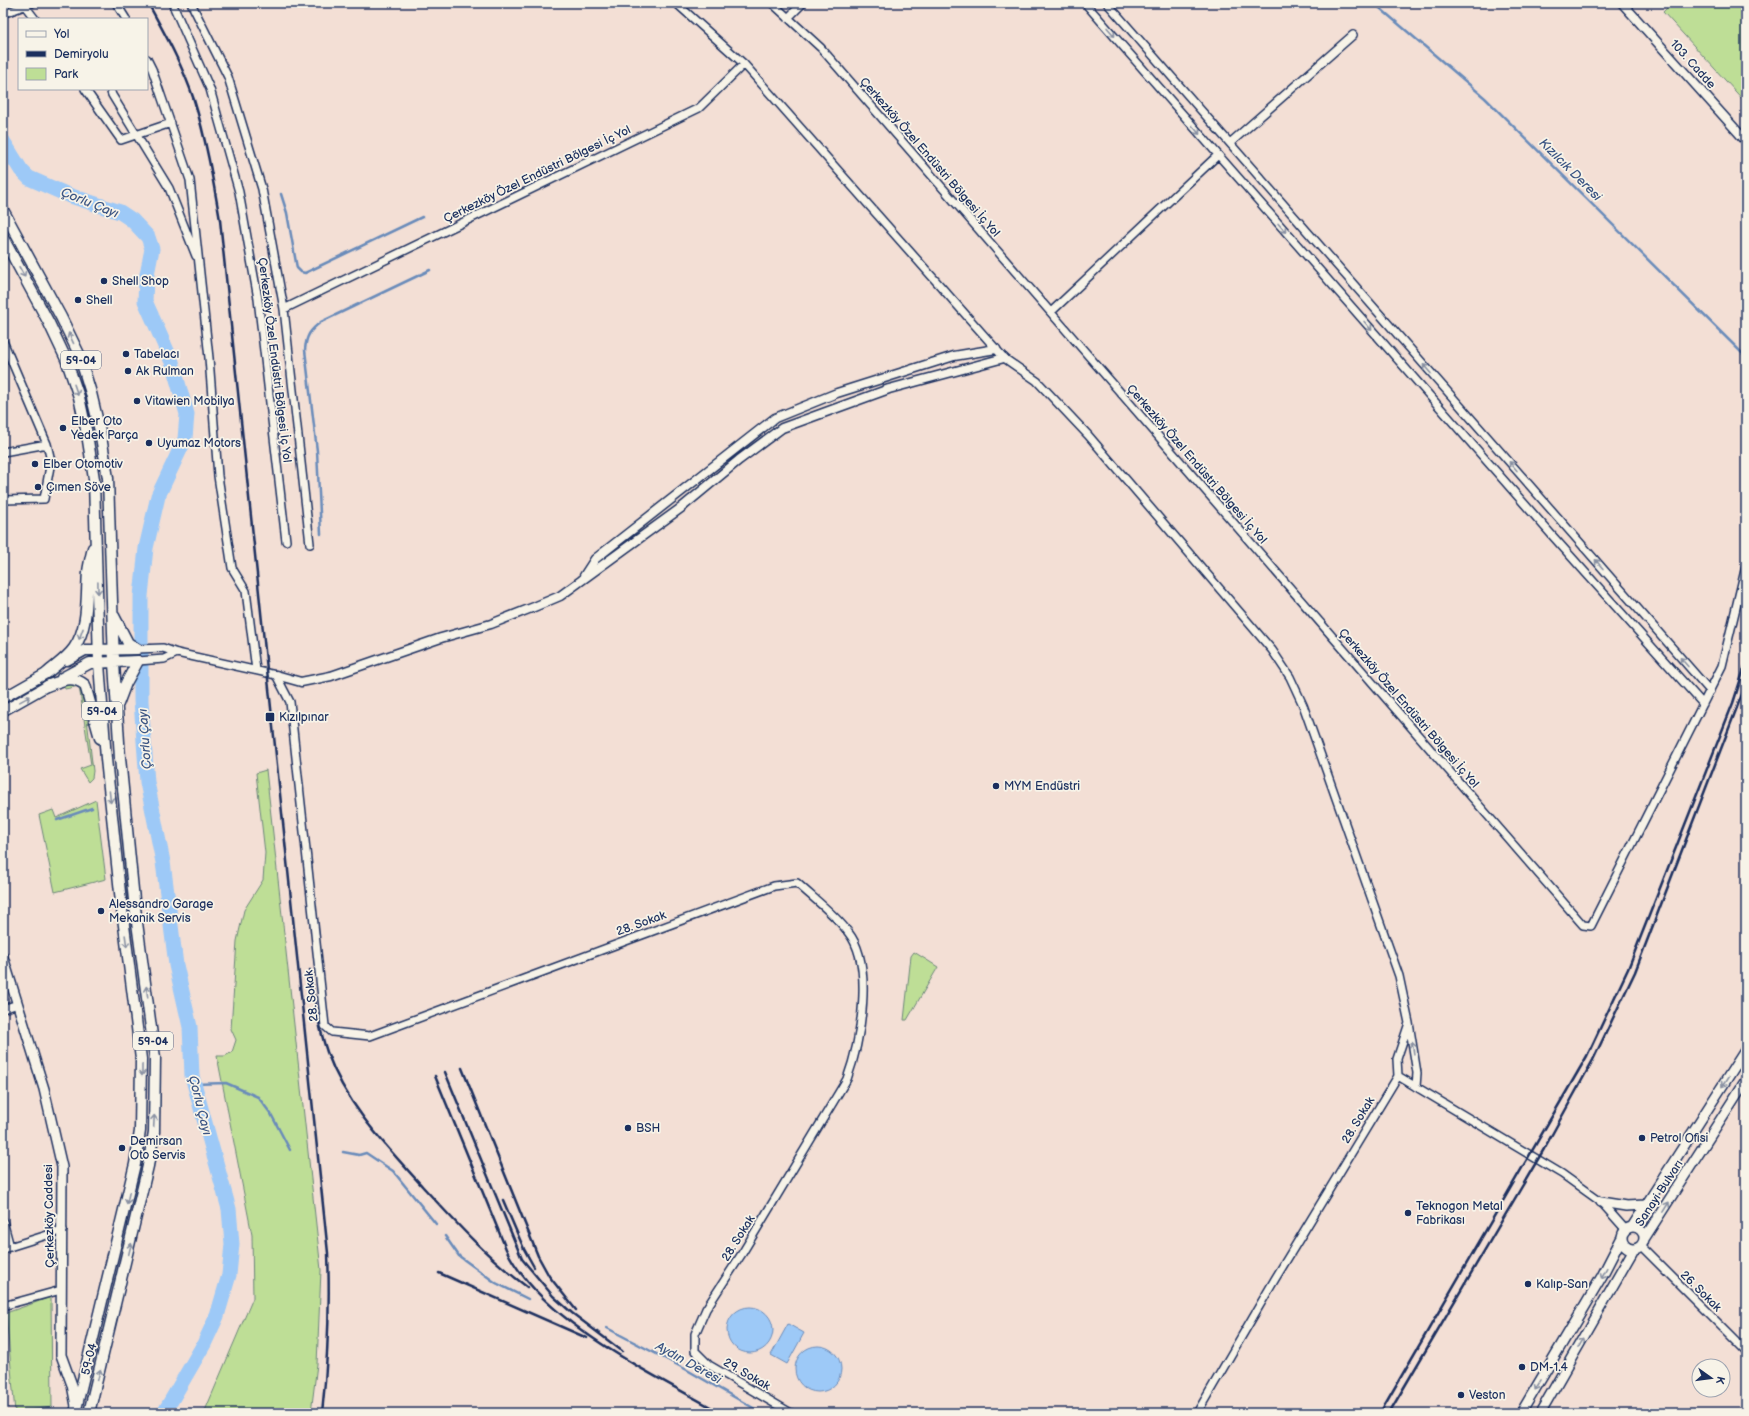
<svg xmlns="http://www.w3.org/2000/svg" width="1749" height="1416" viewBox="0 0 1749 1416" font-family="'Balsamiq Sans',sans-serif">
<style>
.green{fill:#bede96;stroke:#6c867a}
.water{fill:#9dc9f7;stroke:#698bba}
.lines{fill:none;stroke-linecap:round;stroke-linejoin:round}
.stream{stroke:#698bba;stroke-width:2.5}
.river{stroke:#9dc9f7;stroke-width:15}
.minor-casing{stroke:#1b2f5e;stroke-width:10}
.tertiary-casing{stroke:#1b2f5e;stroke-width:11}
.secondary-casing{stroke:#1b2f5e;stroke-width:12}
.primary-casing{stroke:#1b2f5e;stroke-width:13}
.minor{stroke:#f7f3e8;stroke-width:7}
.tertiary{stroke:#f7f3e8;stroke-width:8}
.secondary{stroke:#f7f3e8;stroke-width:9}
.primary{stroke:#f7f3e8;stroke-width:10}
.rail{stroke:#1b2f5e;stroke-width:2.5}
.oneway{stroke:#8991a3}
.poi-dot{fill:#1b2f5e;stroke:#f7f3e8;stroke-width:1.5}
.labels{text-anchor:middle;stroke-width:3.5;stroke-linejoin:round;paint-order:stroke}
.shield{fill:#f7f3e8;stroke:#5d6a87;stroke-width:1}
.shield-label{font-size:11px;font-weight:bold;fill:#1b2f5e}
.street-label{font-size:12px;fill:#1b2f5e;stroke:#f7f3e8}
.poi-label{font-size:12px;fill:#1b2f5e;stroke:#f7f3e8;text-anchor:start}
.water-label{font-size:13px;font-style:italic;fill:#3c5684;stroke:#f7f3e8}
</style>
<rect width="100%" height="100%" fill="#f3dfd5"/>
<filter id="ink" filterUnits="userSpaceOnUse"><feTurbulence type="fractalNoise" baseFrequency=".025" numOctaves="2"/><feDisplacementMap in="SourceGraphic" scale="8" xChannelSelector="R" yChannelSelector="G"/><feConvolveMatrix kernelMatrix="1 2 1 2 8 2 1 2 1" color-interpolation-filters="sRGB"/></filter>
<g filter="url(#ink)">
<path class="green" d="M 1672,3 L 1746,3 L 1746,103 L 1663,12 Z
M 63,682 L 83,684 L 93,771 L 92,778 L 88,782 L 80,769 L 91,765 L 79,686 L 65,689 Z
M 266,770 L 321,1270 L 317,1364 L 311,1413 L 204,1413 L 253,1298 L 252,1235 L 217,1056 L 225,1056 L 232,1052 L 236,1040 L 231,1029 L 237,941 L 244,910 L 263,880 L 265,853 L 256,773 Z
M 96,800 L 106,879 L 55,892 L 39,815 L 53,810 L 56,818 Z
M 914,952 L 938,967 L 907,1020 L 904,1020 L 911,956 Z
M 51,1297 L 52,1407 L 15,1412 L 6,1313 Z"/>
<path class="water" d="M727 1330a23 23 0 1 1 46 0a23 23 0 1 1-46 0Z
M 788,1324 L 804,1333 L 787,1364 L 771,1355 Z
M795 1369a23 23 0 1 1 46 0a23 23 0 1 1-46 0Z"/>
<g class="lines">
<path class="stream" d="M 1374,3 L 1485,98 L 1746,357
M 281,194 L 287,213 L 297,268 L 301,272 L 305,273 L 422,217
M 321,534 L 317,451 L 305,350 C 306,336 310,330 321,322 L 430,270
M 57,820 L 92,808
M 194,1084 L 226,1083 L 258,1097 L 271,1114 L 290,1150
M 343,1152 L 359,1155 L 366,1153 L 393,1171 L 436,1224
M 445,1236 L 459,1256 L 496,1283 L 528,1299
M 607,1328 L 687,1370 L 762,1413"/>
<path class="river" d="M 3,141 L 21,170 L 29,178 L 68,195 L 120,212 L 132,220 L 148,237 L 152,249 L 146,279 L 145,301 L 172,362 L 187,414 L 185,439 L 158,496 L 146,548 L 141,596 L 141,701 L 147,782 L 163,862 L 176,965 L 190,1027 L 192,1076 L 229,1209 L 232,1244 L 229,1275 L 217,1316 L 204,1344 L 164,1413"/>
<g class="minor-casing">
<path id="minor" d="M 116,3 L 126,19
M 172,3 L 210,89 L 239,192 L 258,299 L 286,541
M 191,3 L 228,77 L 262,189 L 284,309 L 310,544
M 676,3 L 744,64 L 1004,358 L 1037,381 L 1088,435 L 1272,650 L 1290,677 L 1303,705 L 1399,976 L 1409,1023
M 772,3 L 821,48 L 1583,925 L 1591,926 L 1722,666 L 1746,566
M 1085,3 L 1550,533 L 1703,704
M 1107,3 L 1710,691
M 25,6 L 35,19
M 3,11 L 8,12 L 32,3
M 788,18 L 803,3
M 147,59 L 152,69 L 190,180 L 209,358 L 218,476 L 232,568 L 246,591 L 256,670
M 85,89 L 121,140 L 171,123
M 110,89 L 112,95 L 169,188 L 196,256
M 1230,143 L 1353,35
M 284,309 L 699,108 L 744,64
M 1051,312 L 1218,155
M 3,341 L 47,444 L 51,461 L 44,499 L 3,500
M 3,452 L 47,444
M 137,649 L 163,648 L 177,653 L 276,675 L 290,702 L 325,1026 L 332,1032 L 370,1036 L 774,886 L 797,883 C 813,898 836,915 848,932 C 875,965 860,1043 847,1079 L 743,1252 L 706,1309 L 695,1334 L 695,1351 L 709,1365 L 791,1413
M 138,661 L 164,659 L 177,653
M 3,1009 L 18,1004
M 1398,1076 L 1397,1059 L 1409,1023 L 1417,1073 L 1416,1087
M 3,1221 L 10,1247
M 1641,1246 L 1746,1351
M 3,1249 L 63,1230
M 3,1306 L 61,1290
M 1197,1413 L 1275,1279 L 1398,1076 L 1562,1174 L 1601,1202 L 1625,1229"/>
</g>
<g class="tertiary-casing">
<path id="tertiary" d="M 1622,3 L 1746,141
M 584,576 L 595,559 L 775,418 L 837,393 L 954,356 L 996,349
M 276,675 L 301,682 L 331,676 L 441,638 L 491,624 L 534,607 L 560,596 L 681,508 L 739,460 L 782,428 L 889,389 L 1004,358"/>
</g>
<g class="secondary-casing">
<path id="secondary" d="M 3,698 L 47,673
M 3,711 L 47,686
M 3,957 L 44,1089 L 62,1167 L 61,1355 L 72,1385 L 76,1406
M 1601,1202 L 1626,1206 L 1645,1205
M1622 1238a11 11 0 1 1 22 0a11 11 0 1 1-22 0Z
M 1632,1227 L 1746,1049
M 1644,1239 L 1746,1080
M 1521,1413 L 1602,1276 L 1621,1239
M 1540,1413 L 1634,1249"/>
</g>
<g class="primary-casing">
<path id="primary" d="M 3,210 L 61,317 L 79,354 L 91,393 L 100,431 L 108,478 L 114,663 L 120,758 L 134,900 L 155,1058 L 154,1132 L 148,1166 L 89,1413
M 3,238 L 49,323 L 66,359 L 79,397 L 87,434 L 94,479 L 99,663 L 106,759 L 121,902 L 141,1059 L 140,1131 L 135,1164 L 75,1413
M 114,616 L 128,643 L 137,649
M 67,660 L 85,650 L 137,649
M 47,673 C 56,665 67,658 74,648 C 89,627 86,596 88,572 C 89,564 91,556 93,548
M 62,678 L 90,663 L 138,661
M 47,686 C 61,681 72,674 85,685 L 100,738
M 118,704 L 126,683 L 138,661"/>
</g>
<use href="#minor" class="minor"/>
<use href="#tertiary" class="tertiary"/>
<use href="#secondary" class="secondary"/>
<use href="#primary" class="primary"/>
<path class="rail" d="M 148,3 C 165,34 183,66 194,100 C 206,139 213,180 220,220 L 328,1253 C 330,1307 328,1359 322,1413
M 310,970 C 314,997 318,1025 327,1052 C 346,1105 386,1146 423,1187 C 457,1224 487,1257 527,1287
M 462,1068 L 538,1256 L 549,1276 L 576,1310
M 445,1072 L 522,1259 L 553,1296 L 572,1313 L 622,1351
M 435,1076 L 506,1249 C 541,1322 653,1374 721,1413
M 503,1200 L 524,1249 L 534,1267
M 439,1273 L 587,1338
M 1380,1413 L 1587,1056 L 1628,969 L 1733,703 L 1746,663
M 1389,1413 L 1544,1149 L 1593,1060 L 1635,972 L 1746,684"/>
</g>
<defs><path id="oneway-shaft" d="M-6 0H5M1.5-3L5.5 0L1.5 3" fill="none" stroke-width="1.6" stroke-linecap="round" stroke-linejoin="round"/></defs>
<g class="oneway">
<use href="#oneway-shaft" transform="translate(1111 32) rotate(49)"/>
<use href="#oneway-shaft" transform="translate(1196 130) rotate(49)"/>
<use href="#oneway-shaft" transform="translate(1282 228) rotate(49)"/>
<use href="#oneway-shaft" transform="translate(22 272) rotate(61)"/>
<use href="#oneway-shaft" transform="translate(1368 326) rotate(49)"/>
<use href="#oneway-shaft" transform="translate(71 338) rotate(-115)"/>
<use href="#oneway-shaft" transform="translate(1427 369) rotate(-131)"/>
<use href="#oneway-shaft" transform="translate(76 390) rotate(71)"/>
<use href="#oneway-shaft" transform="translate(1513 466) rotate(-131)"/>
<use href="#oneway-shaft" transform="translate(1599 564) rotate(-131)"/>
<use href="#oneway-shaft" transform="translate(98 588) rotate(89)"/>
<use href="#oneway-shaft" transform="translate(81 634) rotate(110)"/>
<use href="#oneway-shaft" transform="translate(1684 662) rotate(-131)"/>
<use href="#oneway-shaft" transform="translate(25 699) rotate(-29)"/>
<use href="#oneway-shaft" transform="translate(110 797) rotate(84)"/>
<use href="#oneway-shaft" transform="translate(126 941) rotate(82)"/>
<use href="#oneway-shaft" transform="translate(147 992) rotate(-98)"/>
<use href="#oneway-shaft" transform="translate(1413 1048) rotate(-99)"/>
<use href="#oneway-shaft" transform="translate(142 1070) rotate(90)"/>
<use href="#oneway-shaft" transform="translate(1725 1082) rotate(123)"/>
<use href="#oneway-shaft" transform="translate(154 1121) rotate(-87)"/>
<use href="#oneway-shaft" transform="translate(128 1198) rotate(102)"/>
<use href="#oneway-shaft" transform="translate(1666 1207) rotate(-58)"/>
<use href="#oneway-shaft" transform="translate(130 1249) rotate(-76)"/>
<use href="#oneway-shaft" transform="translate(1604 1273) rotate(118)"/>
<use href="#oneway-shaft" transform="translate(1581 1343) rotate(-60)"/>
<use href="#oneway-shaft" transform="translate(99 1375) rotate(-76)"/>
<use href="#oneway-shaft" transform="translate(1538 1385) rotate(121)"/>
</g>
</g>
<g class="poi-dot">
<circle cx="104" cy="281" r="4"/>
<circle cx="78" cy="300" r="4"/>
<circle cx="126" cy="354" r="4"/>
<circle cx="128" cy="371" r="4"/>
<circle cx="137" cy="401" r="4"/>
<circle cx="63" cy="428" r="4"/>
<circle cx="149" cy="443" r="4"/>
<circle cx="35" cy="464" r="4"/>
<circle cx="38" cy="487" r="4"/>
<rect x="265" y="712" width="10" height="10" rx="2"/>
<circle cx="996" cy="786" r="4"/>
<circle cx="101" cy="911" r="4"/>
<circle cx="628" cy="1128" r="4"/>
<circle cx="1642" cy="1138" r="4"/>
<circle cx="122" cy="1148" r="4"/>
<circle cx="1408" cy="1213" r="4"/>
<circle cx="1528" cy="1284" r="4"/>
<circle cx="1522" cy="1367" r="4"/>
<circle cx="1461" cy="1395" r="4"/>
</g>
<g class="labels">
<g class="shield">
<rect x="61" y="351" width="40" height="18" rx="3"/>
<rect x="82" y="702" width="40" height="18" rx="3"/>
<rect x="133" y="1032" width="40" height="18" rx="3"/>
</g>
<g class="shield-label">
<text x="81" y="364">59-04</text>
<text x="102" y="715">59-04</text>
<text x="153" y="1045">59-04</text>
</g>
<g class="street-label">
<text transform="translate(1693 64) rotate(48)" y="4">103. Cadde</text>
<text transform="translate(930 157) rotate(49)" y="4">Çerkezköy Özel Endüstri Bölgesi İç Yol</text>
<text transform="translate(537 174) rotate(-26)" y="4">Çerkezköy Özel Endüstri Bölgesi İç Yol</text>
<text transform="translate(275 360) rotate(83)" y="4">Çerkezköy Özel Endüstri Bölgesi İç Yol</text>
<text transform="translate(1197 464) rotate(49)" y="4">Çerkezköy Özel Endüstri Bölgesi İç Yol</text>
<text transform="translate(1409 708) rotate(49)" y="4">Çerkezköy Özel Endüstri Bölgesi İç Yol</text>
<text transform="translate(641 923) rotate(-20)" y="4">28. Sokak</text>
<text transform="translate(311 996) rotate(-96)" y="4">28. Sokak</text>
<text transform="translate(1358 1120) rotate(-59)" y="4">28. Sokak</text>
<text transform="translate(1659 1193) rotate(-57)" y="4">Sanayi Bulvarı</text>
<text transform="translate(49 1216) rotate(-91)" y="4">Çerkezköy Caddesi</text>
<text transform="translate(738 1238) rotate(-58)" y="4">28. Sokak</text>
<text transform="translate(1701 1291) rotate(45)" y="4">26. Sokak</text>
<text transform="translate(89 1359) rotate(-76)" y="4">59-04</text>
<text transform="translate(747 1374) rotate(30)" y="4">29. Sokak</text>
</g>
<g class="poi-label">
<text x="112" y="285">Shell Shop</text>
<text x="86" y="304">Shell</text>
<text x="134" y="358">Tabelacı</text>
<text x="136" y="375">Ak Rulman</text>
<text x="145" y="405">Vitawien Mobilya</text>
<text x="71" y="425">Elber Oto<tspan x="71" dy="14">Yedek Parça</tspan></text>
<text x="157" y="447">Uyumaz Motors</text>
<text x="43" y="468">Elber Otomotiv</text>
<text x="46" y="491">Çımen Söve</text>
<text x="279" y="721">Kızılpınar</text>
<text x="1004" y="790">MYM Endüstri</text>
<text x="109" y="908">Alessandro Garage<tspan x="109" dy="14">Mekanik Servis</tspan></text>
<text x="636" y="1132">BSH</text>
<text x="1650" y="1142">Petrol Ofisi</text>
<text x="130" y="1145">Demirsan<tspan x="130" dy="14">Oto Servis</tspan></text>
<text x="1416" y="1210">Teknogon Metal<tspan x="1416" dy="14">Fabrikası</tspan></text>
<text x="1536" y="1288">Kalıp-San</text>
<text x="1530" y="1371">DM-1.4</text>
<text x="1469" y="1399">Veston</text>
</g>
<g class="water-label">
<text transform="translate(1571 169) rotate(45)" y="5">Kızılcık Deresi</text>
<text transform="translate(90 202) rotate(22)" y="5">Çorlu Çayı</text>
<text transform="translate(144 739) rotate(-94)" y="5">Çorlu Çayı</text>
<text transform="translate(201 1105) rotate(76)" y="5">Çorlu Çayı</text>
<text transform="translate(689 1362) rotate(29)" y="5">Aydın Deresi</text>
</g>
</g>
<rect width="1749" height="1416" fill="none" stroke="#f7f3e8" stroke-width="16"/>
<rect x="8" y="8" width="1733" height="1400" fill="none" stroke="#1b2f5e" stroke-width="1.5" filter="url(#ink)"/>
<rect x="18" y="18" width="130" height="72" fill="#f7f3e8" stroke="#9fa5b1"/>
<rect x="26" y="31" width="20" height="6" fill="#f7f3e8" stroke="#9fa5b1"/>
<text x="54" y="38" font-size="12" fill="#1b2f5e">Yol</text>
<rect x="26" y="51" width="20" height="6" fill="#1b2f5e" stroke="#9fa5b1"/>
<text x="54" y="58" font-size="12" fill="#1b2f5e">Demiryolu</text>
<rect x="26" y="68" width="20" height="12" fill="#bede96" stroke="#9fa5b1"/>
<text x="54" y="78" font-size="12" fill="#1b2f5e">Park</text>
<g transform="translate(1711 1378) rotate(104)"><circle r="19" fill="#f7f3e8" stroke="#9fa5b1"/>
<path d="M0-3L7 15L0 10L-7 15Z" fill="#1b2f5e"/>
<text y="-6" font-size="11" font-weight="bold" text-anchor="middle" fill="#1b2f5e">K</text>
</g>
</svg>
